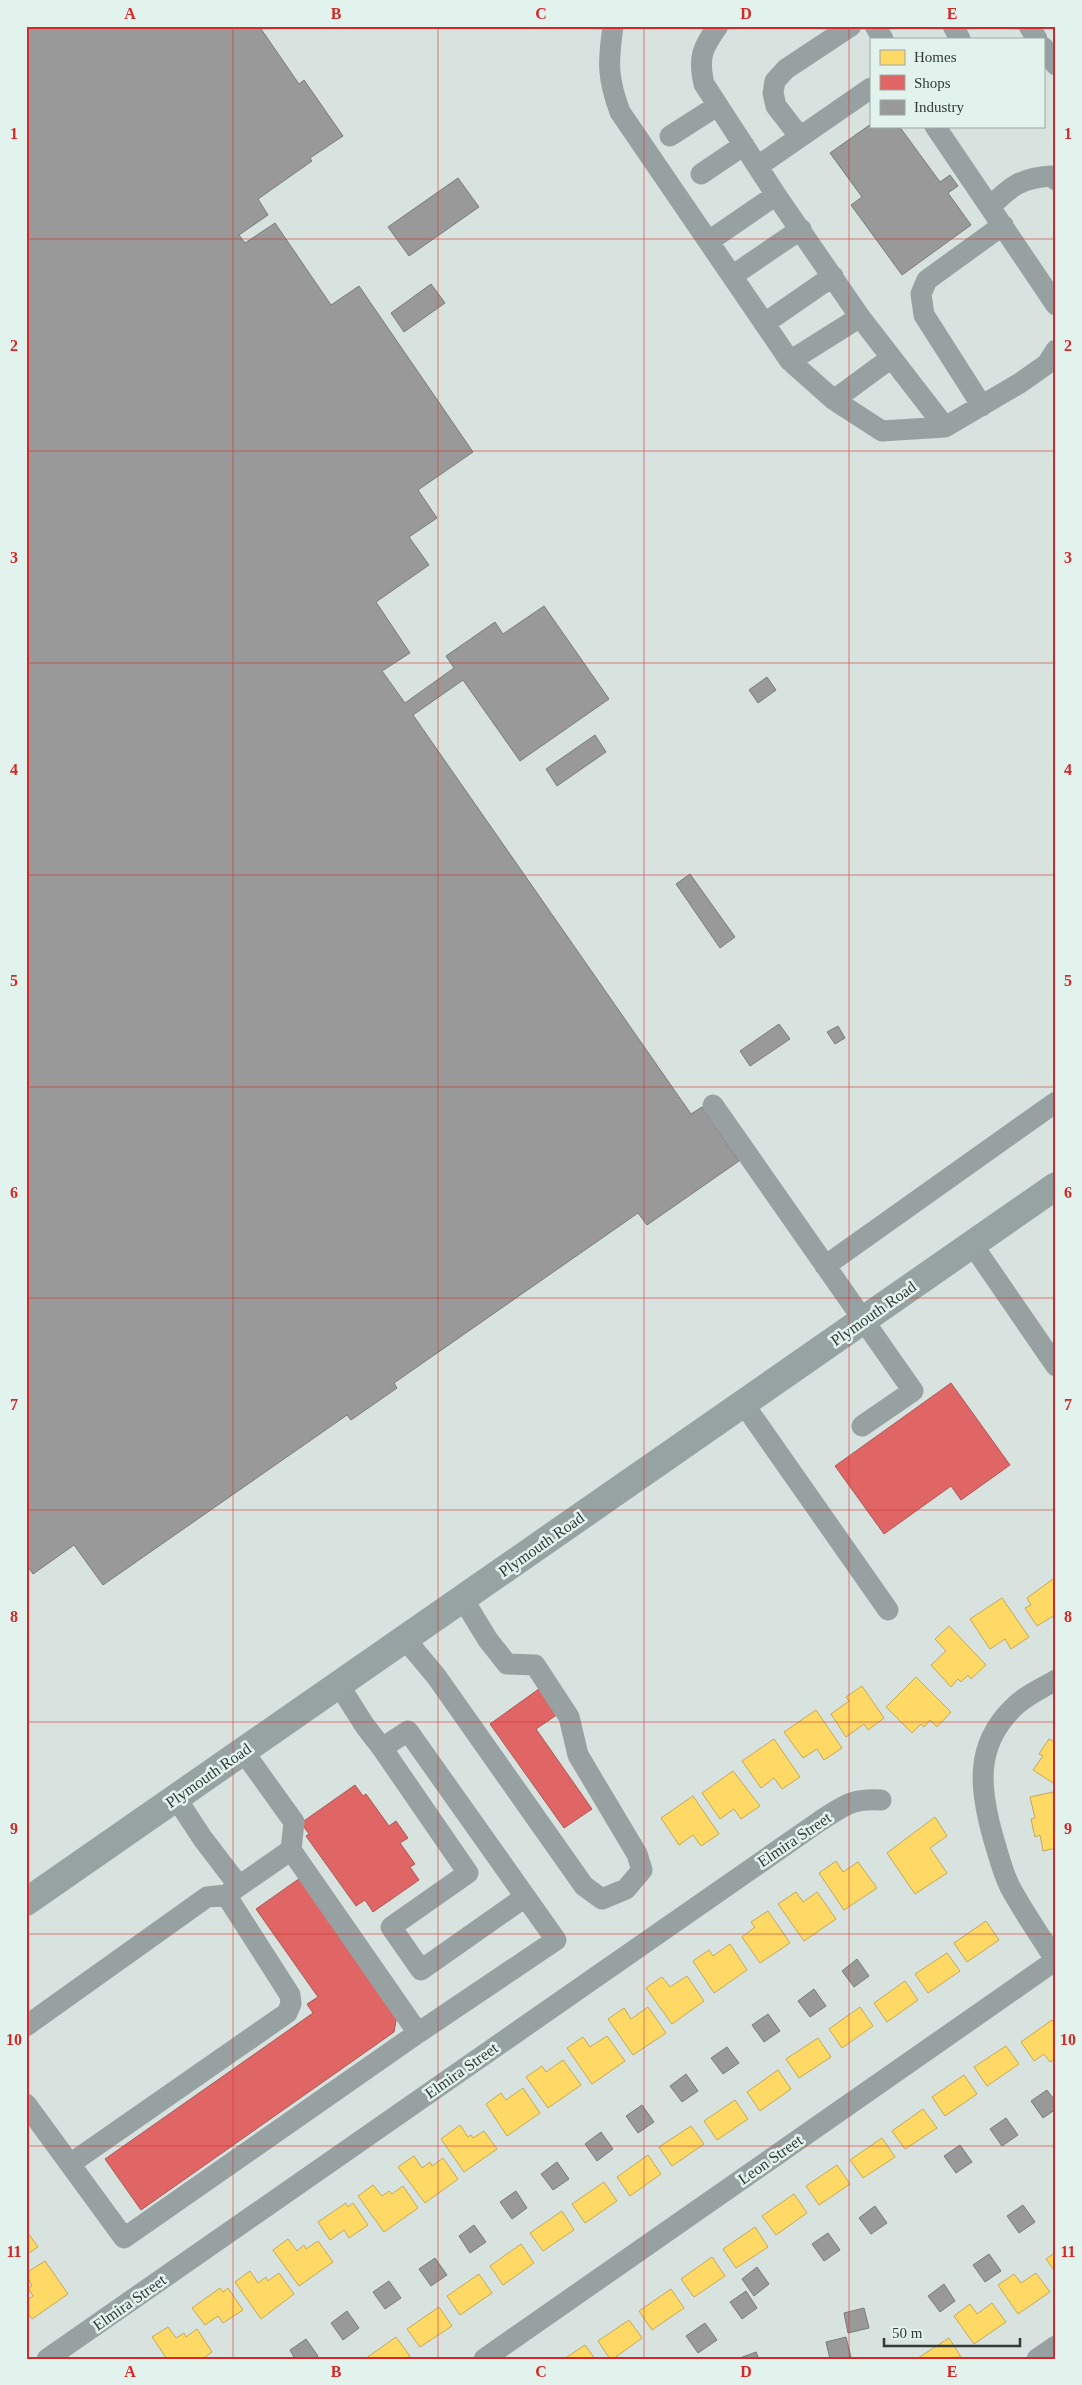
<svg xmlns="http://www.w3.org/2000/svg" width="1082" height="2385" viewBox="0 0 1082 2385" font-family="'Times New Roman',serif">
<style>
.homes{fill:#ffd966;stroke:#c2a958}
.shops{fill:#e06666;stroke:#ac5958}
.industry{fill:#999;stroke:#7a7c7c}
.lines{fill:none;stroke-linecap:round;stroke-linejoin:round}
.minor{stroke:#97a1a2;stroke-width:21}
.major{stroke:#97a3a3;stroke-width:28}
.grid{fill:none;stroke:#d62828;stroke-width:1;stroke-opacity:0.55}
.labels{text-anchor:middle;stroke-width:5;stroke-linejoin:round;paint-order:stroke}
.street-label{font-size:16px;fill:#333a38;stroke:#e2f2ed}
.neatline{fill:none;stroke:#d62828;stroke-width:2}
.grid-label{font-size:16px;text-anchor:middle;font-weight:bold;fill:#d62828}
</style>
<rect width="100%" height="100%" fill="#d8e2df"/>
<path class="homes" d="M 1053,1579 L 1056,1583 L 1056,1617 L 1055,1615 L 1037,1626 L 1025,1608 L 1031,1605 L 1027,1598 Z
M 1002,1598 L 1029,1637 L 1011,1649 L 1005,1639 L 990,1649 L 970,1619 Z
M 949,1626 L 986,1665 L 971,1679 L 968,1675 L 961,1682 L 958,1679 L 951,1687 L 931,1665 L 946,1651 L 935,1639 Z
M 916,1677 L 951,1712 L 937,1727 L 930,1720 L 924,1727 L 921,1724 L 912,1733 L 886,1707 Z
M 862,1686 L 884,1718 L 868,1730 L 864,1724 L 846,1737 L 831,1714 L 849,1701 L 846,1697 Z
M 816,1710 L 842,1748 L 824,1760 L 817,1749 L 803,1758 L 784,1732 Z
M 1056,1737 L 1056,1778 L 1053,1783 L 1033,1770 L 1043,1756 L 1039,1754 L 1049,1739 L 1053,1741 Z
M 774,1739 L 800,1777 L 782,1789 L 774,1778 L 761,1788 L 742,1761 Z
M 733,1771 L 760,1806 L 741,1819 L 734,1809 L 720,1819 L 702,1793 Z
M 1053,1792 L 1056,1804 L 1056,1848 L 1043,1851 L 1040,1835 L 1035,1837 L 1031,1819 L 1035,1818 L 1030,1797 Z
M 693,1796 L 719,1834 L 701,1846 L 693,1835 L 679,1845 L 661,1818 Z
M 935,1817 L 947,1836 L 930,1848 L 947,1873 L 915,1894 L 887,1853 Z
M 836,1861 L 843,1872 L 858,1862 L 877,1888 L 844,1910 L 819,1873 Z
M 796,1892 L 803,1902 L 817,1892 L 836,1919 L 804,1941 L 778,1904 Z
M 768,1911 L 790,1943 L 760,1963 L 742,1937 L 755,1927 L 751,1922 Z
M 986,1921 L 999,1940 L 967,1962 L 954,1943 Z
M 730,1944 L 747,1970 L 714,1993 L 693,1961 L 709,1950 L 713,1956 Z
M 947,1953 L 960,1971 L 928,1993 L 915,1974 Z
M 687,1976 L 704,2001 L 672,2024 L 646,1988 L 662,1977 L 670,1987 Z
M 905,1981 L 918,2000 L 887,2022 L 874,2003 Z
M 648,2007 L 666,2033 L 633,2055 L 608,2019 L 624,2008 L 631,2019 Z
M 860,2007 L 873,2026 L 842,2048 L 829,2029 Z
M 1052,2020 L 1056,2025 L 1056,2059 L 1050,2062 L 1044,2054 L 1034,2061 L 1021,2042 Z
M 607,2036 L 625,2061 L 592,2084 L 567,2048 L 583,2037 L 590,2047 Z
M 818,2038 L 831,2057 L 799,2078 L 786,2059 Z
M 1006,2046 L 1019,2064 L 987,2086 L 974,2067 Z
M 563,2060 L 581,2085 L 548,2108 L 526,2077 L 542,2066 L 546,2072 Z
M 778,2070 L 791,2089 L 760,2111 L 747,2092 Z
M 964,2075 L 977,2094 L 945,2116 L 932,2097 Z
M 523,2088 L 540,2113 L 507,2136 L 486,2104 L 501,2093 L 506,2100 Z
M 735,2100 L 748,2119 L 717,2140 L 704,2121 Z
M 923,2109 L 937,2128 L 905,2149 L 892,2131 Z
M 460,2125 L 468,2137 L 471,2135 L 473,2138 L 484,2131 L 497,2149 L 464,2172 L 441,2139 Z
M 691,2126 L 704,2144 L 672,2166 L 659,2147 Z
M 882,2138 L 895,2157 L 863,2178 L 850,2160 Z
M 648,2155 L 661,2174 L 630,2196 L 617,2177 Z
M 414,2156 L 422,2168 L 430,2162 L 432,2166 L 443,2158 L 458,2179 L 425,2203 L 398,2167 Z
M 837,2165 L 850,2184 L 819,2205 L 806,2186 Z
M 604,2182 L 617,2201 L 585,2223 L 572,2204 Z
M 373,2185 L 382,2196 L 389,2191 L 392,2194 L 403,2186 L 418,2208 L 384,2232 L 358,2196 Z
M 794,2194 L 807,2213 L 776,2235 L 762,2216 Z
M 346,2203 L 348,2207 L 353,2203 L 368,2225 L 349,2238 L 344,2230 L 330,2240 L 318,2222 Z
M 562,2211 L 574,2230 L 543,2251 L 530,2233 Z
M 755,2227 L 768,2247 L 736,2268 L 723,2249 Z
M 26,2230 L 38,2247 L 26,2255 Z
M 288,2239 L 297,2251 L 304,2245 L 306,2249 L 318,2241 L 333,2262 L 299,2286 L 273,2250 Z
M 521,2244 L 534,2263 L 503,2285 L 490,2266 Z
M 1056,2252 L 1056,2273 L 1046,2259 Z
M 712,2257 L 725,2276 L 694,2297 L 681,2279 Z
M 45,2261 L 68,2294 L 32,2319 L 26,2311 L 26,2301 L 33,2296 L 28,2288 L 32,2286 L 26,2273 Z
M 250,2271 L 258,2283 L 266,2277 L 268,2281 L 279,2273 L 294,2294 L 261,2319 L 235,2282 Z
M 1036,2273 L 1050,2292 L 1018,2314 L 998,2285 L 1014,2274 L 1021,2283 Z
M 479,2274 L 492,2293 L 460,2315 L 447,2296 Z
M 220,2288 L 223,2292 L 228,2288 L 243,2310 L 223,2323 L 218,2316 L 205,2325 L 192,2308 Z
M 671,2289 L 684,2308 L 652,2330 L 639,2311 Z
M 992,2303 L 1006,2322 L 974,2344 L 954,2316 L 970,2304 L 977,2314 Z
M 439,2307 L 452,2326 L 420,2347 L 407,2329 Z
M 629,2320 L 642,2338 L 613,2359 L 610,2359 L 598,2341 Z
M 168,2327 L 176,2338 L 184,2333 L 186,2337 L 197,2329 L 212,2352 L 202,2359 L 167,2359 L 152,2337 Z
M 396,2337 L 410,2356 L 405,2359 L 365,2359 Z
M 949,2338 L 961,2357 L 918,2359 L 918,2358 Z
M 585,2345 L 595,2359 L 564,2359 Z"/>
<path class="shops" d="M 951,1383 L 1010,1465 L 961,1500 L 951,1486 L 884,1534 L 835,1466 Z
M 543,1686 L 561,1712 L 536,1729 L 592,1809 L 564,1828 L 490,1724 Z
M 355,1785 L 363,1796 L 366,1794 L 389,1826 L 396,1821 L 408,1838 L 400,1843 L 415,1864 L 410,1867 L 419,1880 L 373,1912 L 365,1900 L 356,1906 L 306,1836 L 309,1834 L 301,1823 Z
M 300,1878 L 397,2015 L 394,2032 L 141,2210 L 105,2159 L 313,2013 L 307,2004 L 318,1997 L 256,1909 Z"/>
<path class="industry" d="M 26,26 L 259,26 L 299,84 L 304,80 L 343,136 L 310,158 L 312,161 L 258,199 L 268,215 L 239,235 L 245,243 L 275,223 L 331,305 L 359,286 L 473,452 L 418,490 L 437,518 L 409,537 L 429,565 L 376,602 L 410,653 L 382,671 L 405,703 L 454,668 L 446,656 L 495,622 L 503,634 L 544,606 L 609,699 L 520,761 L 463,680 L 413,715 L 691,1114 L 702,1107 L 739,1161 L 647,1225 L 638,1213 L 394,1383 L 397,1388 L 351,1420 L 347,1415 L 103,1585 L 74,1545 L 33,1574 L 26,1564 Z
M 871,124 L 871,126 L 899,126 L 940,182 L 950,175 L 958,186 L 948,193 L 971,225 L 902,275 L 851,205 L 862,197 L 830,153 Z
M 458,178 L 479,207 L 409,256 L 388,227 Z
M 431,284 L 445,303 L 404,332 L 391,313 Z
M 767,677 L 776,690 L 758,703 L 749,690 Z
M 595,735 L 606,752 L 557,786 L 546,769 Z
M 690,874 L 735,937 L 720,948 L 676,884 Z
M 779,1024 L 790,1039 L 750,1066 L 740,1051 Z
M 838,1026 L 845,1038 L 835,1044 L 827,1032 Z
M 857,1959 L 869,1976 L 854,1987 L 842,1971 Z
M 814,1989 L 826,2006 L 810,2017 L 798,2001 Z
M 768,2014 L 780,2031 L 764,2042 L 752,2025 Z
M 727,2047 L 739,2063 L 723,2074 L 711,2058 Z
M 686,2074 L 698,2091 L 682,2102 L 670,2086 Z
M 1047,2090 L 1056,2102 L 1056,2109 L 1043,2118 L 1031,2101 Z
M 642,2105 L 654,2122 L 638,2133 L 626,2116 Z
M 1006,2118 L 1018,2135 L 1002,2146 L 990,2129 Z
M 601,2132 L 613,2149 L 597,2161 L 585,2144 Z
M 960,2145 L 972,2162 L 956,2173 L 944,2156 Z
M 557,2162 L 569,2179 L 553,2190 L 541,2174 Z
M 516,2191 L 527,2208 L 512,2219 L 500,2202 Z
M 1023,2205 L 1035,2222 L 1019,2233 L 1007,2216 Z
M 875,2206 L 887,2223 L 871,2234 L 859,2218 Z
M 474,2225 L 486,2242 L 470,2253 L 459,2236 Z
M 828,2233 L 840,2250 L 824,2261 L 812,2244 Z
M 989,2254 L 1001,2271 L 985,2282 L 973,2265 Z
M 435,2258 L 447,2275 L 431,2286 L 419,2269 Z
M 757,2267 L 769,2284 L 754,2296 L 742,2279 Z
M 389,2281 L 401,2298 L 385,2309 L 373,2292 Z
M 944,2284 L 955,2301 L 940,2312 L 928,2296 Z
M 746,2291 L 757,2308 L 742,2319 L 730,2302 Z
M 864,2308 L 869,2328 L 848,2333 L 844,2313 Z
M 347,2311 L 359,2328 L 343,2340 L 331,2323 Z
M 705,2323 L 717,2340 L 698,2353 L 686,2336 Z
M 846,2337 L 851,2357 L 830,2359 L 826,2342 Z
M 306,2339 L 318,2356 L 314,2359 L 295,2359 L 290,2350 Z
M 756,2352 L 759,2359 L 737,2359 Z"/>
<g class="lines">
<path class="minor" d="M 613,26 C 608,62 607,77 620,112 L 790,361 L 834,400 L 882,431 L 945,427 L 1020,383 L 1047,364 L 1056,350
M 718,26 C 702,48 698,58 704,84 L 776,195 L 860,317 L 945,427
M 875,26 L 883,39
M 953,26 L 960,39
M 1029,26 L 1037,39
M 1043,47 L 1056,65
M 935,126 L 1056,305
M 670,136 L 717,106
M 800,137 L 776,106 L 773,93 L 775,81 L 786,69 L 851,26
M 758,166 L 871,88
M 701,174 L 744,145
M 991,206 C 1011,186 1021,178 1051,176 L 1056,180
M 709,241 L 776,195
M 732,276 L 801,229
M 765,323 L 833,276
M 790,361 L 860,317
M 834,400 L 891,358
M 982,406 L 924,315 L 921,294 L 927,280 L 1003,225
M 713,1105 L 913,1391 L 862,1426
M 972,1244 L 1056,1366
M 825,1266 L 1056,1102
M 743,1403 L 888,1610
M 405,1639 L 436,1676 L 584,1886 L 602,1899 L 626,1889 L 642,1870 L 637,1854 L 578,1755 L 569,1717 L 535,1665 L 507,1664 L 488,1640 L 463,1599
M 1056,1680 C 1041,1689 1024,1696 1012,1709 C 974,1747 980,1790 993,1837 C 998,1853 1002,1871 1010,1887 C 1024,1913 1041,1937 1056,1961
M 339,1685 L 365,1726 L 382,1748
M 243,1751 L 294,1822 L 291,1850
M 176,1798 L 203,1839 L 239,1886
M 26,2026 L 207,1897 L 226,1895
M 418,2033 L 556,1940 L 408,1731 L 382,1748 L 468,1873 L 391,1927 L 421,1970 L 525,1897
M 26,2104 L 124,2238 L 418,2033 L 291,1850 L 226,1895 L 290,1995 L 291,2004 L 287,2013 L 70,2164
M 47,2359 L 820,1821 C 844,1806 851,1798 881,1800
M 484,2359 L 1056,1960
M 1037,2359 L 1056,2346"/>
<path class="major" d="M 26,1902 L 1056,1186"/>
</g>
<path class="grid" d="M 233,26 L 233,2359M 438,26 L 438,2359M 644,26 L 644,2359M 849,26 L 849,2359M 26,239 L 1056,239M 26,451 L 1056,451M 26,663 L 1056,663M 26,875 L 1056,875M 26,1087 L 1056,1087M 26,1298 L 1056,1298M 26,1510 L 1056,1510M 26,1722 L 1056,1722M 26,1934 L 1056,1934M 26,2146 L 1056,2146"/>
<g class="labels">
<g class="street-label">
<text transform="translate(873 1313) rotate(-35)" y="6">Plymouth Road</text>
<text transform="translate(541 1544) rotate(-35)" y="6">Plymouth Road</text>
<text transform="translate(208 1775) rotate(-35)" y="6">Plymouth Road</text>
<text transform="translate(794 1839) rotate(-34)" y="6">Elmira Street</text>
<text transform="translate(461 2070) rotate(-35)" y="6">Elmira Street</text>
<text transform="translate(770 2159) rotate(-35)" y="6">Leon Street</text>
<text transform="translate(129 2302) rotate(-35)" y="6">Elmira Street</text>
</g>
</g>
<rect width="1082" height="2385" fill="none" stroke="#e2f2ed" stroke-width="55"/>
<rect x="870" y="38" width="175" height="90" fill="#e2f2ed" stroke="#9ca8a5"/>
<rect x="880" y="50" width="25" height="15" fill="#ffd966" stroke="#9ca8a5"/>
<text x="914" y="62" font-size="15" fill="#333a38">Homes</text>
<rect x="880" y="75" width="25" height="15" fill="#e06666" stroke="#9ca8a5"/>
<text x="914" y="88" font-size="15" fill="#333a38">Shops</text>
<rect x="880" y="100" width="25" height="15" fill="#999999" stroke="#9ca8a5"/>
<text x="914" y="112" font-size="15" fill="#333a38">Industry</text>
<path d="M884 2338v8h136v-8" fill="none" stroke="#333a38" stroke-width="2.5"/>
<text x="892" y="2338" font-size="15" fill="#333a38" stroke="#e2f2ed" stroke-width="4" paint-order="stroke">50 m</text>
<rect x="28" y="28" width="1026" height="2330" class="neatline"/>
<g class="grid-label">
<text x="130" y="19">A</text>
<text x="336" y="19">B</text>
<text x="541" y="19">C</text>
<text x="746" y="19">D</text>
<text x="952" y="19">E</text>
<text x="14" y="139">1</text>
<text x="1068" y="139">1</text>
<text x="14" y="351">2</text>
<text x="1068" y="351">2</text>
<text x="14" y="563">3</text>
<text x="1068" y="563">3</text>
<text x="14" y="775">4</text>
<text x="1068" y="775">4</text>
<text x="14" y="986">5</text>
<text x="1068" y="986">5</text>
<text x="14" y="1198">6</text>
<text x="1068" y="1198">6</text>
<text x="14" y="1410">7</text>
<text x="1068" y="1410">7</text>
<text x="14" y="1622">8</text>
<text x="1068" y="1622">8</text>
<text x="14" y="1834">9</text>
<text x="1068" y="1834">9</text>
<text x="14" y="2045">10</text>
<text x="1068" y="2045">10</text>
<text x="14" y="2257">11</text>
<text x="1068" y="2257">11</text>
<text x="130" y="2377">A</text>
<text x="336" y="2377">B</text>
<text x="541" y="2377">C</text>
<text x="746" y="2377">D</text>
<text x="952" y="2377">E</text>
</g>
</svg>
